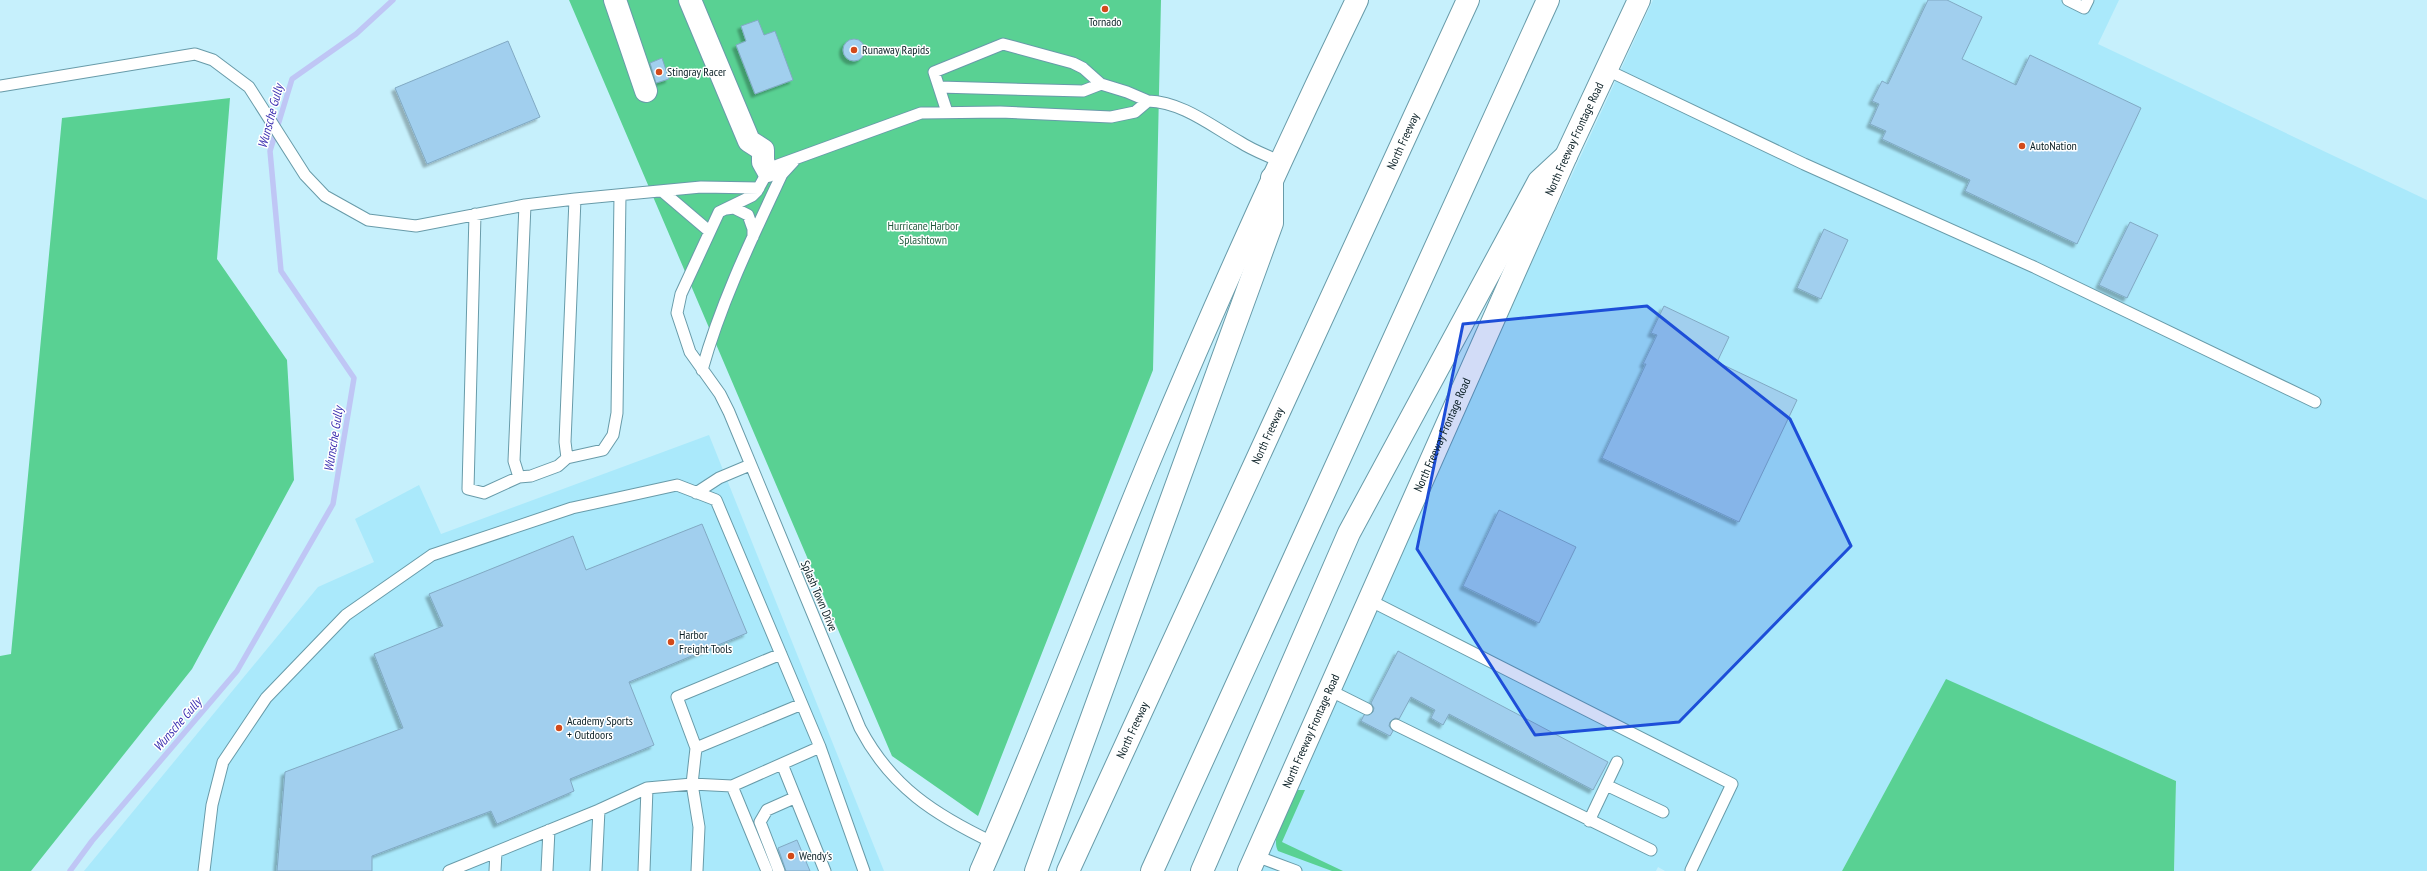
<svg xmlns="http://www.w3.org/2000/svg" width="2427" height="871" viewBox="0 0 2427 871" font-family="'PT Sans Narrow',sans-serif">
<style>
.built{fill:#aae9fb}
.green{fill:#59d193}
.lines{fill:none;stroke-linecap:round;stroke-linejoin:round}
.stream{stroke:#bfc6f5;stroke-width:5.5}
.building{fill:#a1cfee;stroke:#81a9c3;filter:url(#shadow)}
.lane-casing{stroke:#689ba9;stroke-width:13}
.street-casing{stroke:#689ba9;stroke-width:24}
.secondary-casing{stroke:#689ba9;stroke-width:24}
.highway-casing{stroke:#689ba9;stroke-width:24}
.lane{stroke:#fff;stroke-width:11}
.street{stroke:#fff;stroke-width:22}
.secondary{stroke:#fff;stroke-width:22}
.highway{stroke:#fff;stroke-width:22}
.marked{fill:#1d4ed8;fill-opacity:0.2;stroke:#1d4ed8;stroke-width:3;stroke-linejoin:round}
.poi-dot{fill:#d24a1a;stroke:#fff;stroke-width:1.5}
.labels{text-anchor:middle;stroke-width:3;stroke-linejoin:round;paint-order:stroke}
.poi-label{font-size:12px;fill:#0a1f25;stroke:#fff;text-anchor:start}
.street-label{font-size:12px;fill:#0a1f25;stroke:#fff}
.park-label{font-size:12px;fill:#245c3f;stroke:#fff}
.water-label{font-size:13px;font-style:italic;fill:#3c31b1;stroke:#fff}
</style>
<defs>
<filter id="shadow"><feDropShadow dx="-3.5" dy="3.5" stdDeviation="1" flood-color="#0004"/></filter>
</defs>
<rect width="100%" height="100%" fill="#c6f0fc"/>
<path class="built" d="M 1653,0 L 2119,0 L 2098,44 L 2427,200 L 2427,871 L 2174,871 L 2176,781 L 1946,680 L 1842,871 L 1665,871 L 1658,867 L 1656,871 L 1256,871 L 1441,458 Z
M 709,435 L 884,871 L 84,871 L 318,587 L 374,562 L 355,519 L 419,485 L 441,534 Z"/>
<path class="green" d="M 569,0 L 1161,0 L 1153,370 L 978,816 L 892,756 Z
M 230,98 L 217,259 L 287,360 L 294,480 L 192,669 L 31,871 L 0,871 L 0,656 L 11,654 L 62,118 Z
M 1946,679 L 2176,781 L 2174,871 L 1842,871 Z
M 1298,790 L 1305,790 L 1282,842 L 1343,871 L 1332,871 L 1278,851 C 1270,838 1288,807 1293,792 Z"/>
<g class="lines">
<path class="stream" d="M 70,871 L 92,841 L 237,671 L 333,504 L 354,378 L 281,271 L 270,151 L 292,79 L 356,34 L 393,0"/>
</g>
<path class="building" d="M 1928,0 L 1947,0 L 1982,17 L 1962,59 L 2016,85 L 2030,55 L 2141,108 L 2077,244 L 1965,191 L 1970,180 L 1882,139 L 1886,131 L 1870,124 L 1879,104 L 1872,101 L 1882,81 L 1888,84 Z
M 758,20 L 764,35 L 775,31 L 793,80 L 755,94 L 736,45 L 746,41 L 741,26 Z
M843 50a11 11 0 1 1 22 0a11 11 0 1 1-22 0Z
M 508,41 L 540,117 L 427,164 L 395,88 Z
M 662,58 L 669,79 L 656,83 L 650,63 Z
M 2130,222 L 2158,235 L 2127,298 L 2099,285 Z
M 1824,229 L 1848,240 L 1821,299 L 1797,288 Z
M 1664,306 L 1729,337 L 1717,362 L 1797,400 L 1739,522 L 1602,458 L 1646,364 L 1643,364 L 1657,335 L 1651,333 Z
M 1499,510 L 1576,547 L 1539,623 L 1463,586 Z
M 702,524 L 747,633 L 629,682 L 654,745 L 570,779 L 574,791 L 497,824 L 491,811 L 372,856 L 372,871 L 277,871 L 285,772 L 403,728 L 374,654 L 443,626 L 429,594 L 573,536 L 586,570 Z
M 1398,651 L 1608,762 L 1593,790 L 1449,714 L 1443,725 L 1431,718 L 1435,710 L 1411,697 L 1399,719 L 1395,718 L 1390,722 L 1389,726 L 1393,731 L 1390,736 L 1361,721 L 1364,715 L 1373,712 L 1374,708 L 1371,703 Z
M 797,840 L 810,871 L 786,871 L 778,848 Z"/>
<g class="lines">
<g class="lane-casing">
<path id="lane" d="M 2068,0 L 2084,8 L 2088,0
M 1607,70 L 1804,164 L 2034,267 L 2315,402
M 1101,84 L 1127,92 L 1148,101
M 0,86 L 195,54 L 213,60 L 249,87 L 305,175 L 325,196 L 368,220 L 416,226 L 525,205 L 575,199 L 701,187 L 759,188
M 939,87 L 1083,91 L 1101,84 L 1083,68 L 1073,63 L 1003,44 L 934,72 L 947,112
M 662,191 L 709,231
M 726,209 L 734,208 L 748,215 L 753,229 L 753,237
M 475,214 L 468,489 L 484,493 L 519,477 L 531,476 L 558,466 L 567,458 L 603,450 L 613,435 L 617,413 L 620,195
M 702,370 C 721,302 752,238 782,174 L 794,161
M 567,458 L 565,442 L 575,199
M 519,477 L 514,461 L 525,205
M 696,493 L 719,478 L 750,465
M 1369,600 L 1732,784 L 1691,870
M 1329,690 L 1367,709
M 1396,725 L 1651,850
M 696,748 L 802,704
M 782,764 L 825,871
M 1606,785 L 1663,812
M 732,786 L 767,871
M 1589,821 L 1617,762
M 994,843 C 935,815 891,787 860,728 L 729,412 L 720,394 L 690,352 L 677,313 L 681,294 L 719,212 L 752,196 L 757,191 L 768,171 L 778,165 L 921,113 L 1000,112 L 1111,117 L 1135,112 L 1148,101 C 1182,102 1210,125 1240,142 C 1252,150 1266,155 1279,161
M 1256,856 L 1296,871
M 204,871 L 212,805 L 223,762 L 266,698 L 346,615 L 432,555 L 572,508 L 677,485 L 716,500 L 820,747
M 449,871 L 599,810 L 647,788 L 692,784 L 732,786 L 820,747 L 864,871
M 495,871 L 496,852
M 547,871 L 549,830
M 596,871 L 599,810
M 644,871 L 647,788
M 697,871 L 699,827 L 692,784 L 696,748 L 677,697 L 781,654
M 779,871 L 760,822 L 767,810 L 794,798"/>
</g>
<g class="street-casing">
<path id="street" d="M 615,0 L 646,91
M 690,0 L 749,141 L 763,150 L 763,162 L 768,171"/>
</g>
<g class="secondary-casing">
<g id="secondary">
<path d="M 981,871 C 1042,733 1095,591 1153,452 C 1217,299 1285,149 1357,0"/>
<path id="s1" d="M 1249,871 L 1566,156 L 1639,0"/>
</g>
</g>
<g class="highway-casing">
<g id="highway">
<path d="M 1036,871 L 1272,223 L 1272,178"/>
<path id="s2" d="M 1068,871 L 1468,0"/>
<path d="M 1152,871 L 1548,0"/>
<path d="M 1202,871 L 1349,533 L 1539,181 L 1566,156"/>
</g>
</g>
<use href="#lane" class="lane"/>
<use href="#street" class="street"/>
<use href="#secondary" class="secondary"/>
<use href="#highway" class="highway"/>
</g>
<path class="marked" d="M 1647,306 L 1790,419 L 1851,546 L 1679,722 L 1535,735 L 1417,549 L 1463,324 Z"/>
<g class="poi-dot">
<circle cx="1105" cy="9" r="4"/>
<circle cx="854" cy="50" r="4"/>
<circle cx="659" cy="72" r="4"/>
<circle cx="2022" cy="146" r="4"/>
<circle cx="671" cy="642" r="4"/>
<circle cx="559" cy="728" r="4"/>
<circle cx="791" cy="856" r="4"/>
</g>
<g class="labels">
<g class="poi-label">
<text x="1105" y="26" text-anchor="middle">Tornado</text>
<text x="862" y="54">Runaway Rapids</text>
<text x="667" y="76">Stingray Racer</text>
<text x="2030" y="150">AutoNation</text>
<text x="679" y="639">Harbor<tspan x="679" dy="14">Freight Tools</tspan></text>
<text x="567" y="725">Academy Sports<tspan x="567" dy="14">+ Outdoors</tspan></text>
<text x="799" y="860">Wendy's</text>
</g>
<g class="street-label">
<text dy="4" stroke="none"><textPath href="#s1" startOffset="801">North Freeway Frontage Road</textPath></text>
<text dy="4" stroke="none"><textPath href="#s2" startOffset="803">North Freeway</textPath></text>
<text dy="4" stroke="none"><textPath href="#s1" startOffset="477">North Freeway Frontage Road</textPath></text>
<text dy="4" stroke="none"><textPath href="#s2" startOffset="479">North Freeway</textPath></text>
<text transform="translate(819 596) rotate(67)" y="4">Splash Town Drive</text>
<text dy="4" stroke="none"><textPath href="#s2" startOffset="155">North Freeway</textPath></text>
<text dy="4" stroke="none"><textPath href="#s1" startOffset="153">North Freeway Frontage Road</textPath></text>
</g>
<g class="park-label">
<text x="923" y="230">Hurricane Harbor<tspan x="923" dy="14">Splashtown</tspan></text>
</g>
<g class="water-label">
<text transform="translate(270 116) rotate(-75)" y="5">Wunsche Gully</text>
<text transform="translate(333 439) rotate(-81)" y="5">Wunsche Gully</text>
<text transform="translate(177 724) rotate(-49)" y="5">Wunsche Gully</text>
</g>
</g>
</svg>
